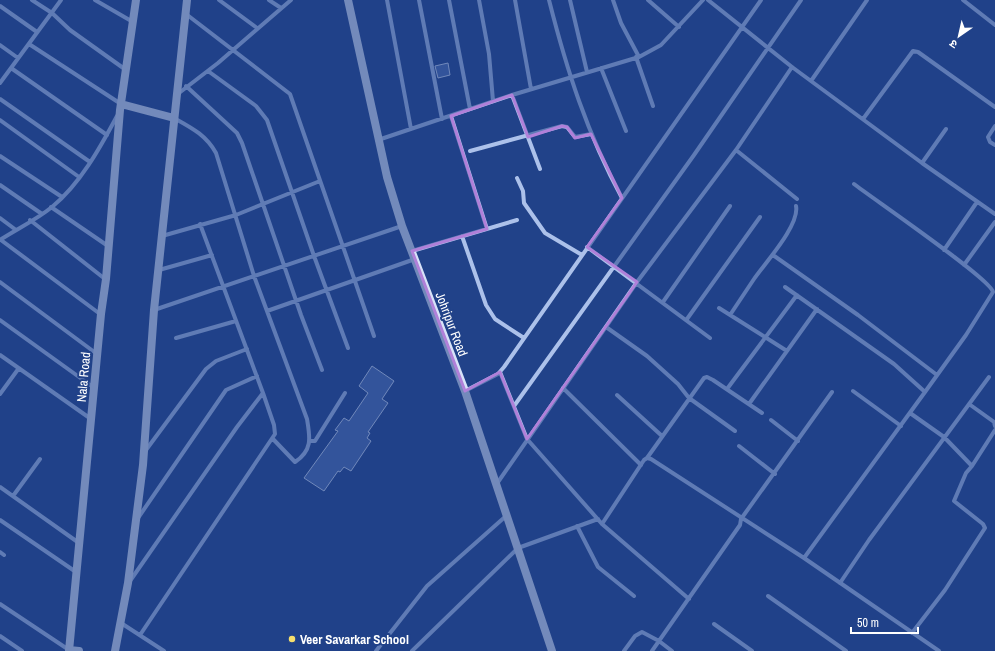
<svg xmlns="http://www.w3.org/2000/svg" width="995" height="651" viewBox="0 0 995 651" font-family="'Archivo Narrow','Noto Sans Devanagari',sans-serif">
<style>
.building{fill:#496bb1;stroke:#d1def8}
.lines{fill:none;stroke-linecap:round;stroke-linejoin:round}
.street{stroke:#acc1ea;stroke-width:4}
.secondary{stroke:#d7e2f8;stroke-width:8}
.marked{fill:none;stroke:#b080d9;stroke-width:3;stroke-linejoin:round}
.poi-dot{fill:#f7df6d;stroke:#214289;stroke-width:1.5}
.labels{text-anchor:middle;stroke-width:4;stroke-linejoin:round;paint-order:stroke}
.street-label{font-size:13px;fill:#fff;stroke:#214289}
.poi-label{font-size:13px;font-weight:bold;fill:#fff;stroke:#214289;text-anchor:start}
</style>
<rect width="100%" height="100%" fill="#214289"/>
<path class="building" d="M 448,63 L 450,75 L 438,78 L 435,66 Z
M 372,366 L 394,381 L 382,399 L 388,403 L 368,432 L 370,433 L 367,438 L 371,441 L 351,471 L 344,467 L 340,472 L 338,471 L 324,491 L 304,478 L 338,431 L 335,430 L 344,418 L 349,421 L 368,393 L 359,386 Z"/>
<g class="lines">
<path class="street" d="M 32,0 L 52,13 L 70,30 L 126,70
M 95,0 L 133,22
M 219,0 L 257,28
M 269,0 L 281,8
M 387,0 L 411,129
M 419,0 L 442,119
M 449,0 L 470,109
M 479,0 L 489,54 L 493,101
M 515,0 L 531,89
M 549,0 C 567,71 587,133 622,198
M 570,0 L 587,72
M 613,0 L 621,23 L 639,57
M 648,0 L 679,27
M 708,0 L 792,67 L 922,163 L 995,214
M 963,0 L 995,25
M 0,6 L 37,32
M 186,14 L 290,94 L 374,336
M 29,44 L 121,104
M 0,45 L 18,58
M 636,57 L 653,106
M 11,68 L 107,135
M 601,68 L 626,131
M 208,71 L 256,106 L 267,120 L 314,256 L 348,348
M 811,81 L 867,0
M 0,83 L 61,0
M 186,86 L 237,133 L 242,143 L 301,315 L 322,370
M 179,93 L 218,63 L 291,0
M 512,95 L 540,169
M 0,99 L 90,162
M 451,116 L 487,229
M 174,118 C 192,128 206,135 216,153 L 254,276 L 307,419 C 310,437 313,450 295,462 L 273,439
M 863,119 L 913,51 L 918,52 L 995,107
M 0,120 L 79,177
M 995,126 L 988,137 L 990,142 L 995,145
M 378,140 L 512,95 L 639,57 L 661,45 L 703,0
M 736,150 L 797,199
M 470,151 L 562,126 L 567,127 L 575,137 L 591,134
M 0,156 L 62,197
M 922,163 L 946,129
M 517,178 L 523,191 L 524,203 L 545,233 L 582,255
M 0,185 L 42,214
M 51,207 L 108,246
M 0,218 L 16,230
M 30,220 L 105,279
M 162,236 L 236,215 L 320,181
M 462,236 L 486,305 L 495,319 L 524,338
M 0,240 C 17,229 36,220 52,207 C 80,184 100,148 117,116
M 1,240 L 100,314
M 587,247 L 710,338
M 944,250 L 977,202
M 412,251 L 517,220
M 773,255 L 858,315 L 937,375
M 964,265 L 995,222
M 159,270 L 212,255
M 0,282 L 97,354
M 785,287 L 894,364 L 925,392
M 663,302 L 730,206
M 719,308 L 787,351
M 154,310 L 402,226
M 267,311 L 415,259
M 730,315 C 738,303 746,291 754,279 C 765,263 800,225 796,206
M 687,319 L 760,217
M 0,320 L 93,387
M 606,327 L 647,356 L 678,384 L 689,398 L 735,431
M 176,338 L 236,321
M 0,355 L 91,419
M 500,372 L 527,439 L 602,524 L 689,599
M 563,388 L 641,465
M 727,389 L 797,295
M 465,391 L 498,374 L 504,367 L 761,0
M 853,391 L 901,426
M 0,394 L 19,368
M 617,395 L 662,436
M 749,404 L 817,309
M 969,404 L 994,422 L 995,426
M 514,406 L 694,155 L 801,0
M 910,413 L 944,437 L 972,466 L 966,473 L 954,501 L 983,524 L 985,528 L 945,590 L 912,633
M 771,420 L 798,441
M 311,441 L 315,441 L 345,393
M 739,446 L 775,474
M 146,450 L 206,369 L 216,361 L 247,349
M 647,458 L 704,378 L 707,377 L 713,380 L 762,413
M 972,466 L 995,430
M 496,485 L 637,282 L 736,150 L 792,67
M 0,487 L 79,543
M 13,496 L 40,459
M 138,518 L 226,390 L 257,376
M 0,520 L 76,572
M 602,524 L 644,460 L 647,458 L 651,459 L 804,558 L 939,651
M 577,526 L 598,567 L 634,596
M 0,552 L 4,555
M 804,558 L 925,392 L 966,335 L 993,292 C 991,279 872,198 854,184
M 130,581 L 237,427 L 263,393
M 840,583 L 869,540 L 989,377
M 768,596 L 846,651
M 0,604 L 69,650
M 121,623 L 164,651
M 714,624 L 752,651
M 140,635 L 275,434 L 274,425 L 263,393 L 200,224
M 0,636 L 22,651
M 376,651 L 427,586 L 506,516
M 412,651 L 518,548 L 598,519
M 624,651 L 635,636 L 642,632 L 659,641 L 672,651
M 652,651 L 740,525 L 741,519 L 832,392"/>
<path class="secondary" d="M 348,0 L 387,177 L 402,226 L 465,391 L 552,651
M 121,104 L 174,118
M 69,650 L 79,651
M 69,651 L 101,314 L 106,279 L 120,110 L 136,0
M 115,651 L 128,583 L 143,465 L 154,310 L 187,0"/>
</g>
<path d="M0 0H995V651H0ZM 512,95 L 528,137 L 562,126 L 567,127 L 575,138 L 591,134 L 622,198 L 587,247 L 637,282 L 527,439 L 500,372 L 465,391 L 412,251 L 487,229 L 451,116 Z" fill="#214289" fill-opacity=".55" fill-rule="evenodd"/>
<path class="marked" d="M 512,95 L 528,137 L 562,126 L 567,127 L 575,138 L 591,134 L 622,198 L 587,247 L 637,282 L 527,439 L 500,372 L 465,391 L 412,251 L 487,229 L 451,116 Z"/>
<circle class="poi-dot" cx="292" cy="639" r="4"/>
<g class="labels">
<g class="street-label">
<text transform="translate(452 324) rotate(69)" y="5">Johripur Road</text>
<text transform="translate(83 377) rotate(-85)" y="5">Nala Road</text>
</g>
<g class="poi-label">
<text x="300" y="644">Veer Savarkar School</text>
</g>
</g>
<g transform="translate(959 36) rotate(214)" stroke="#214289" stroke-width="3" paint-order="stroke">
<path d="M0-3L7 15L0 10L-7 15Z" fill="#ffffff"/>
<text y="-6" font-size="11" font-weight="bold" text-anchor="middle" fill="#ffffff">उ</text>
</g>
<path d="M851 627v6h67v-6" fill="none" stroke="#ffffff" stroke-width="2"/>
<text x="857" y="627" font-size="12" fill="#ffffff" stroke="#214289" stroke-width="3" paint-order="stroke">50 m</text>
</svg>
